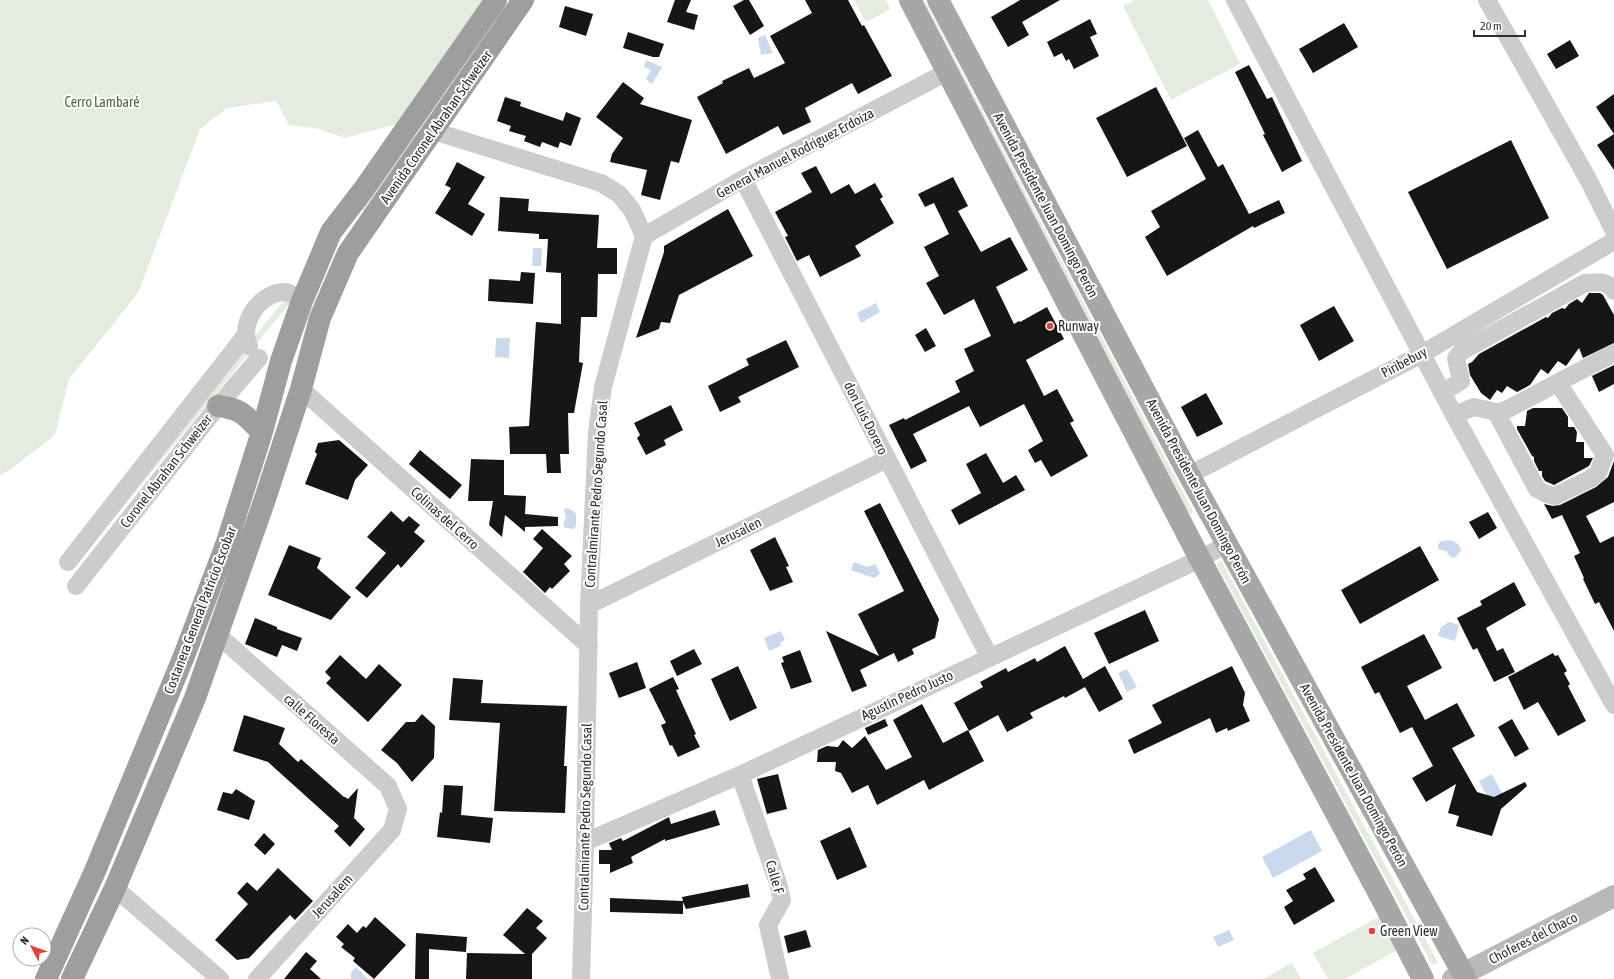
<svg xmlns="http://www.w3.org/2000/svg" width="1614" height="979" viewBox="0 0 1614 979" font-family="'Asap Condensed',sans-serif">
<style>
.green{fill:#e3ecde}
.water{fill:#cadaec}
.building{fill:#161616}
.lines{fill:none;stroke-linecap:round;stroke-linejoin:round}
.minor{stroke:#ccc;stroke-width:18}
.secondary{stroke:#b9b9b9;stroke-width:22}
.primary{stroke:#a7a7a7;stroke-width:22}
.trunk{stroke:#9e9e9e;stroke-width:22}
.poi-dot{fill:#e34335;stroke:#fff;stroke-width:1.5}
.labels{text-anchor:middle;stroke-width:4;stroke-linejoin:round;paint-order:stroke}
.park-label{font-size:14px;fill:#4c6b3d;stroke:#fff}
.street-label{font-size:14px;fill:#2f2f2f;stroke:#fff}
.poi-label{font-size:14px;fill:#2f2f2f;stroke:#fff;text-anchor:start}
</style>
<rect width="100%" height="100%" fill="#fff"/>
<path class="green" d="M 0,0 L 486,0 L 400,123 L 345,138 L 319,129 L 289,125 L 276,101 L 227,108 L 200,129 L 138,293 L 69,379 L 55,435 L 11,469 L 0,475 Z
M 854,0 L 886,0 L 891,9 L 866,22 Z
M 916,0 L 924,0 L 1193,511 L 1191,514 L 1188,513 Z
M 1135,0 L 1208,0 L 1240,64 L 1171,100 L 1123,6 Z
M 414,136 L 416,138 L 365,211 L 362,210 Z
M 303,277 L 308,281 L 93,544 L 90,539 Z
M 1219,561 L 1222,562 L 1437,961 L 1437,964 L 1432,964 L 1217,565 Z
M 1382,915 L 1401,948 L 1345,979 L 1328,979 L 1313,953 Z
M 1292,963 L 1301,979 L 1263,979 Z"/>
<path class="water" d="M 765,35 L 773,53 L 761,55 L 758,38 Z
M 646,60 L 662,67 L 652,84 L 646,79 L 651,70 L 644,67 Z
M 533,248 L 542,248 L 541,266 L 532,266 Z
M 876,303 L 880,312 L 861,323 L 857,313 Z
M 496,338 L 510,338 L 509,358 L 495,357 Z
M 566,508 L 572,510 L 576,514 L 576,525 L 574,529 L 566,528 L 563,526 L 566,517 L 564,511 Z
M 1451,540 C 1456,542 1459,544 1461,550 L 1456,557 L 1451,558 L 1446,551 L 1438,549 L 1438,545 L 1441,541 Z
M 854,562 L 867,567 L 876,564 L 880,574 L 874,578 L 851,570 Z
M 1449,622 L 1459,625 L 1455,641 L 1438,636 L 1441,627 Z
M 781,631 L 785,640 L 780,643 L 781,646 L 769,651 L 764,638 Z
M 1127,669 L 1137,687 L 1127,692 L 1118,673 Z
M 1492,774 L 1503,795 L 1490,802 L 1479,781 Z
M 1311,830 L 1322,851 L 1273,878 L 1262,857 Z
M 1229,930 L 1234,940 L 1218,947 L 1213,937 Z
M 356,967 L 368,979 L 351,979 L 351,973 Z"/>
<path class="building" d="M 675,0 L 691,0 L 686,12 L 698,15 L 694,30 L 667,22 Z
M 744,0 L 749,0 L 764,26 L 750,35 L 733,6 Z
M 805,0 L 848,0 L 862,26 L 864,25 L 892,76 L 858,94 L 852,83 L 805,108 L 811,122 L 783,135 L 778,126 L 726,154 L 697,97 L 723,83 L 722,81 L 749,68 L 754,78 L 785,63 L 770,36 L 812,13 Z
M 1020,0 L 1060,0 L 1022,22 L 1029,35 L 1008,47 L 991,17 Z
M 565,6 L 593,14 L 586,36 L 559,27 Z
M 1090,19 L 1097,34 L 1090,37 L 1099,56 L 1074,69 L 1069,59 L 1066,61 L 1062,53 L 1054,57 L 1047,42 Z
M 1344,23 L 1358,47 L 1313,73 L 1299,49 Z
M 628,32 L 664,44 L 659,57 L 653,57 L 623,48 Z
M 1570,40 L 1579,56 L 1556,69 L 1547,54 Z
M 1249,65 L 1267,99 L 1272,97 L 1302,161 L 1282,172 L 1263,135 L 1265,134 L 1235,72 Z
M 623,82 L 644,98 L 640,104 L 692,120 L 679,163 L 671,161 L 660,200 L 641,195 L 647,170 L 610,162 L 612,154 L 623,138 L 596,117 Z
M 1156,87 L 1187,146 L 1127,177 L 1096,118 Z
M 1614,94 L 1614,170 L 1597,145 L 1614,134 L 1596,107 Z
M 505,97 L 521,102 L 520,106 L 563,121 L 566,112 L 581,118 L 571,146 L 560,142 L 558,148 L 542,142 L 540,147 L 524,141 L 526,136 L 509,131 L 511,126 L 497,121 Z
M 1198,130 L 1218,167 L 1223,164 L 1249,214 L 1279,200 L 1285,213 L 1254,228 L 1253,226 L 1167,276 L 1145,237 L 1160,227 L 1151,211 L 1206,179 L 1184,138 Z
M 1511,140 L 1549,218 L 1447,269 L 1408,192 Z
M 457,162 L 485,177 L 468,204 L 485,214 L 472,236 L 435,213 L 451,188 L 445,185 Z
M 816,166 L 831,194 L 849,184 L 855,194 L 875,183 L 883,197 L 880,199 L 894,223 L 855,246 L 861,256 L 820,277 L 809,255 L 797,261 L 785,237 L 788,236 L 775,212 L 812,192 L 801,173 Z
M 953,177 L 968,206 L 958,211 L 981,252 L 1010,237 L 1028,270 L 996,287 L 1014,324 L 1019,321 L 1020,322 L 1047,307 L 1064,339 L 1026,360 L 1044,396 L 1057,389 L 1074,421 L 1070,423 L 1088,456 L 1051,477 L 1041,460 L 1035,463 L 1028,450 L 1043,441 L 1024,404 L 980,427 L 969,406 L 913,434 L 927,461 L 911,469 L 889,425 L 904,418 L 905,420 L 960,392 L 955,381 L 974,371 L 964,349 L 991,336 L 974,299 L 944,315 L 926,283 L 939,276 L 924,247 L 949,234 L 934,203 L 925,207 L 918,194 Z
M 500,197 L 529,199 L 528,211 L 599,215 L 597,248 L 617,248 L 617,274 L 598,274 L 597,317 L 581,317 L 579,362 L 583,363 L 574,413 L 568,413 L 569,454 L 560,454 L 561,473 L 547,473 L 546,454 L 510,454 L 509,427 L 529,426 L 536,322 L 561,324 L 561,273 L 546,272 L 548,239 L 539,239 L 539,234 L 498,231 Z
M 728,209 L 753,256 L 679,295 L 670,323 L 661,322 L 659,329 L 636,338 L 664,252 L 664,246 Z
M 521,272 L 535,273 L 533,304 L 488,301 L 489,279 L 520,281 Z
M 1589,293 L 1600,293 L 1603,295 L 1614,315 L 1614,343 L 1583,358 L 1579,348 L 1566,366 L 1558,361 L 1548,374 L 1541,369 L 1530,385 L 1517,392 L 1507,386 L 1502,393 L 1497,390 L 1490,400 L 1481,393 L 1470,375 L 1468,364 L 1472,362 L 1479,354 L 1546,317 L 1548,318 L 1552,313 L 1562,308 L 1565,309 L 1569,304 L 1577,299 L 1582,303 Z
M 1334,306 L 1354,341 L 1319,361 L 1300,325 Z
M 926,328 L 936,346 L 925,352 L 915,335 Z
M 786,340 L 799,367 L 738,397 L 741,402 L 720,412 L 708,386 L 749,365 L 746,359 Z
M 1614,365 L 1614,384 L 1599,392 L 1592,376 Z
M 1206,393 L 1223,424 L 1197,437 L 1181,407 Z
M 671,405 L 683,430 L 664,440 L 666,445 L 646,455 L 637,438 L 640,435 L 634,423 Z
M 1533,408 L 1562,408 L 1568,417 L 1568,427 L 1574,427 L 1577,432 L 1576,442 L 1584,442 L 1584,458 L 1593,458 L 1589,466 L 1554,485 L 1545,481 L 1542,476 L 1542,471 L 1539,471 L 1534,461 L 1534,457 L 1532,456 L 1517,429 L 1517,426 L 1525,426 L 1527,411 Z
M 339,440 L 368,465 L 355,480 L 348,500 L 305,484 L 317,454 L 315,452 L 318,443 Z
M 420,450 L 462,485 L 450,499 L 409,464 Z
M 986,453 L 1003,483 L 1016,475 L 1025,490 L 959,525 L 951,510 L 981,493 L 966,464 Z
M 471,459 L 504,460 L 504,495 L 526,496 L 525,514 L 558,517 L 558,526 L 525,527 L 525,532 L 505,515 L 502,537 L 489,525 L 493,501 L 468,501 Z
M 1614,461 L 1614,502 L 1586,516 L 1600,543 L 1614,536 L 1614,631 L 1599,602 L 1595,604 L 1583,579 L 1584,578 L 1574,556 L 1580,553 L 1562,515 L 1552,519 L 1544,504 L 1553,506 L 1560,505 L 1596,487 L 1608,477 Z
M 880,503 L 939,619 L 935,638 L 912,649 L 914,654 L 898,662 L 894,653 L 860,670 L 867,686 L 852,692 L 826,631 L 879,656 L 858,614 L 904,591 L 864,511 Z
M 391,511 L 403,522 L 409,516 L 420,525 L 414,532 L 425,541 L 401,568 L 398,564 L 367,598 L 355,588 L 386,553 L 367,537 Z
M 1488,512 L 1497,528 L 1479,539 L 1469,522 Z
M 542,529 L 572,556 L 564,564 L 570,571 L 552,589 L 550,587 L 545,593 L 523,572 L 543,548 L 533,539 Z
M 775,537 L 789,566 L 786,567 L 793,582 L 770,591 L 750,550 Z
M 289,545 L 321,558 L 317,568 L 351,597 L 331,620 L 268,595 Z
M 1420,546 L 1439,580 L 1360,624 L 1341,590 Z
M 1514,582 L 1526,605 L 1486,628 L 1497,651 L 1503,648 L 1515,672 L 1494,682 L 1477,648 L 1473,650 L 1457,618 L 1482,605 L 1480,601 Z
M 1145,610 L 1159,641 L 1109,664 L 1094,633 Z
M 255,618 L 277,627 L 277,629 L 302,638 L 297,651 L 282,645 L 277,657 L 245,644 Z
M 1424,634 L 1442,668 L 1407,686 L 1425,720 L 1457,703 L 1475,736 L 1452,748 L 1477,792 L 1494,797 L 1525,782 L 1527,786 L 1501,809 L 1492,836 L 1456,826 L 1459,816 L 1448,813 L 1456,784 L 1426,802 L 1412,778 L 1433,766 L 1412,727 L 1400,733 L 1379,692 L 1375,694 L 1361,667 Z
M 1065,646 L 1083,679 L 1105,666 L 1123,699 L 1099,712 L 1085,687 L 1065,698 L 1064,696 L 1030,713 L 1033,718 L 1007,732 L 998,715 L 969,731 L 954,703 L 983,687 L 980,682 L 1006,668 L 1008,672 L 1035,658 L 1037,662 Z
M 694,649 L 702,664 L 677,676 L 670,661 Z
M 800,650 L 812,682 L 791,689 L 781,663 L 784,662 L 782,657 Z
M 1553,653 L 1555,656 L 1558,655 L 1567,671 L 1564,673 L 1570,684 L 1568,686 L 1586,721 L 1558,736 L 1538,702 L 1524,710 L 1508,677 Z
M 340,655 L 366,679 L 379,664 L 402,685 L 368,722 L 326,683 L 331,678 L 325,672 Z
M 637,662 L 646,688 L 619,698 L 609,673 Z
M 738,666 L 757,708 L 730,721 L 711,679 Z
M 1232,666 L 1245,693 L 1243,705 L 1250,721 L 1228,731 L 1227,728 L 1216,733 L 1210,718 L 1134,754 L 1128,740 L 1162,723 L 1152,705 Z
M 673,677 L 679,689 L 676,690 L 696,734 L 694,735 L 700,747 L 678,757 L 672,745 L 670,746 L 661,725 L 666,723 L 649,689 Z
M 453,678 L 483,680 L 481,703 L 567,706 L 564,766 L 567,766 L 565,813 L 494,811 L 500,723 L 449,720 Z
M 922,704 L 943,743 L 968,730 L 984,761 L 929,790 L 924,780 L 877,805 L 868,785 L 852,793 L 841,773 L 835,771 L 836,762 L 817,762 L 818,750 L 827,746 L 838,747 L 843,740 L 852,748 L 865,736 L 886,770 L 912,757 L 893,720 Z
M 422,714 L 435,726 L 434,758 L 412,782 L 397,763 L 381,750 L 406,722 L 415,722 Z
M 244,715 L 285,728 L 279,744 L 298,762 L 301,759 L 344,797 L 345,797 L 348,799 L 358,788 L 354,818 L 365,829 L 350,847 L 334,831 L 339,826 L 268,762 L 233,751 Z
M 885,719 L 888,726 L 868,735 L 865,728 Z
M 1512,719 L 1529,749 L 1515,757 L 1498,727 Z
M 778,774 L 787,809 L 767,814 L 757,779 Z
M 444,785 L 463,786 L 461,815 L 493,818 L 490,843 L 437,837 L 440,812 L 442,813 Z
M 236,789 L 255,801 L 249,820 L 217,810 L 223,792 L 232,794 Z
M 715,810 L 720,825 L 665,841 L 665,839 L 631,857 L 633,863 L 610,873 L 610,864 L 599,864 L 599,850 L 612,850 L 609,843 L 621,838 L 623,841 L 669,817 L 671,824 Z
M 850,827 L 867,867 L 837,880 L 820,841 Z
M 264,833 L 275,844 L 265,855 L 254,845 Z
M 1315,867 L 1335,901 L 1294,925 L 1284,907 L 1293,901 L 1286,890 L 1306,879 L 1303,874 Z
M 278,868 L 313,901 L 295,920 L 290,915 L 249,958 L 237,960 L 215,940 L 248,904 L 237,893 L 247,882 L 257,891 Z
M 748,884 L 750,897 L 686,909 L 683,902 L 683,914 L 610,912 L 610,898 L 683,901 L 682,897 Z
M 527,908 L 543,921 L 536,928 L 547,938 L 532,954 L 532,979 L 466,979 L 467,953 L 525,954 L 503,935 Z
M 375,917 L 406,945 L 374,979 L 353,961 L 355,958 L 341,947 L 344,944 L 336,937 L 348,924 L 357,933 L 363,926 L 366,928 Z
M 806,930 L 811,947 L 788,953 L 784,936 Z
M 416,933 L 467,937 L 466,952 L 429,949 L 429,979 L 415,979 Z
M 306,952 L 317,961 L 310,969 L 321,979 L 284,979 Z"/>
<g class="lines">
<path class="minor" d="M 1235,0 L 1454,415 L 1614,705
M 1487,0 L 1589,181 L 1614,231
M 433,131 L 601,183 L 619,194 L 632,210 L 644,236 L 603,387 L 597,432 L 589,605 L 585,842 L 581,979
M 743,179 L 989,656
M 644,236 L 743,179 L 947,72
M 249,346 C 238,324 260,291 286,292 C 291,293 298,298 302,301
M 301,389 L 589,646
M 1442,393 L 1461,381 L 1456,358 L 1462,351 L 1585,283 C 1597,282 1607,280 1614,291
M 1496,412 L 1537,489 L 1546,494 L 1555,496 L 1590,479 L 1598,473 L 1605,455 L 1558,383
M 1454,415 L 1474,407 L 1496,412 L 1504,411 L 1614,353
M 1189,475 L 1422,354 L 1614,241
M 68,562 L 245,336
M 76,586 L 218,406 L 259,358
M 589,605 L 887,459
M 218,635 L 388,786 L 398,809 L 392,830 L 257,979
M 740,775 L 778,883 L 782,900 L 768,925 L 780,979
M 585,842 L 740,775 L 1200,559 L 1227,544
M 115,888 L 220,979"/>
<path class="secondary" d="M 1453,979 L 1614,896"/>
<path class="primary" d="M 910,0 L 1200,559 L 1384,903 L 1423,979
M 938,0 L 1189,475 L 1466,979"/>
<path class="trunk" d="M 218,406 C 243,409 245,416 262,432
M 46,979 L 95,871 L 184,656 L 226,545 L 262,432 L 281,361 L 302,301 L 331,232 L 364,189 L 496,0
M 72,979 L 115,888 L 195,698 L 264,502 L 301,389 L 320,318 L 348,253 L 523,0"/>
</g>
<g class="poi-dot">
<circle cx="1050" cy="326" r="4"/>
<circle cx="1372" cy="931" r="4"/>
</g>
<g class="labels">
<g class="park-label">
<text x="102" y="107">Cerro Lambaré</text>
</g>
<g class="street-label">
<text transform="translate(436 127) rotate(-55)" y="5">Avenida Coronel Abrahan Schweizer</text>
<text transform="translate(795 153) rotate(-28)" y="5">General Manuel Rodriguez Erdoiza</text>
<text transform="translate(1046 205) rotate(62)" y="5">Avenida Presidente Juan Domingo Perón</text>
<text transform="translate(1404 362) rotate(-28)" y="5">Piribebuy</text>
<text transform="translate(866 418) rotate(63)" y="5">don Luis Dorero</text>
<text transform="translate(166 471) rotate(-52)" y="5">Coronel Abrahan Schweizer</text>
<text transform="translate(1199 491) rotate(62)" y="5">Avenida Presidente Juan Domingo Perón</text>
<text transform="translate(596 494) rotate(-86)" y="5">Contralmirante Pedro Segundo Casal</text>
<text transform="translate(445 518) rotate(42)" y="5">Colinas del Cerro</text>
<text transform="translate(738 532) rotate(-26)" y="5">Jerusalen</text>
<text transform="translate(200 610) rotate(-69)" y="5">Costanera General Patricio Escobar</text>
<text transform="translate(907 695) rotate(-25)" y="5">Agustín Pedro Justo</text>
<text transform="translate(312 719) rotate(41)" y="5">calle Floresta</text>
<text transform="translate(1354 775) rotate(61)" y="5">Avenida Presidente Juan Domingo Perón</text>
<text transform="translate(585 817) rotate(-89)" y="5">Contralmirante Pedro Segundo Casal</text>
<text transform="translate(775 877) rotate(74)" y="5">Calle F</text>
<text transform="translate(332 896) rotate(-48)" y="5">Jerusalem</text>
<text transform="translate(1533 938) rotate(-27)" y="5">Choferes del Chaco</text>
</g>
<g class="poi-label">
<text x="1058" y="331">Runway</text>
<text x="1380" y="936">Green View</text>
</g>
</g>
<g transform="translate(32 947) rotate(311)"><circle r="19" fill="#ffffff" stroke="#acacac"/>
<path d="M0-3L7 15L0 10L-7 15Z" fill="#e34335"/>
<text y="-6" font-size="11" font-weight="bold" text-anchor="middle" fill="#2f2f2f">N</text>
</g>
<path d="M1474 30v6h51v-6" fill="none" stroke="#2f2f2f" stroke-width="2"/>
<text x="1480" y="30" font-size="12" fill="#2f2f2f" stroke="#ffffff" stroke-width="3" paint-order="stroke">20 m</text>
</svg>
